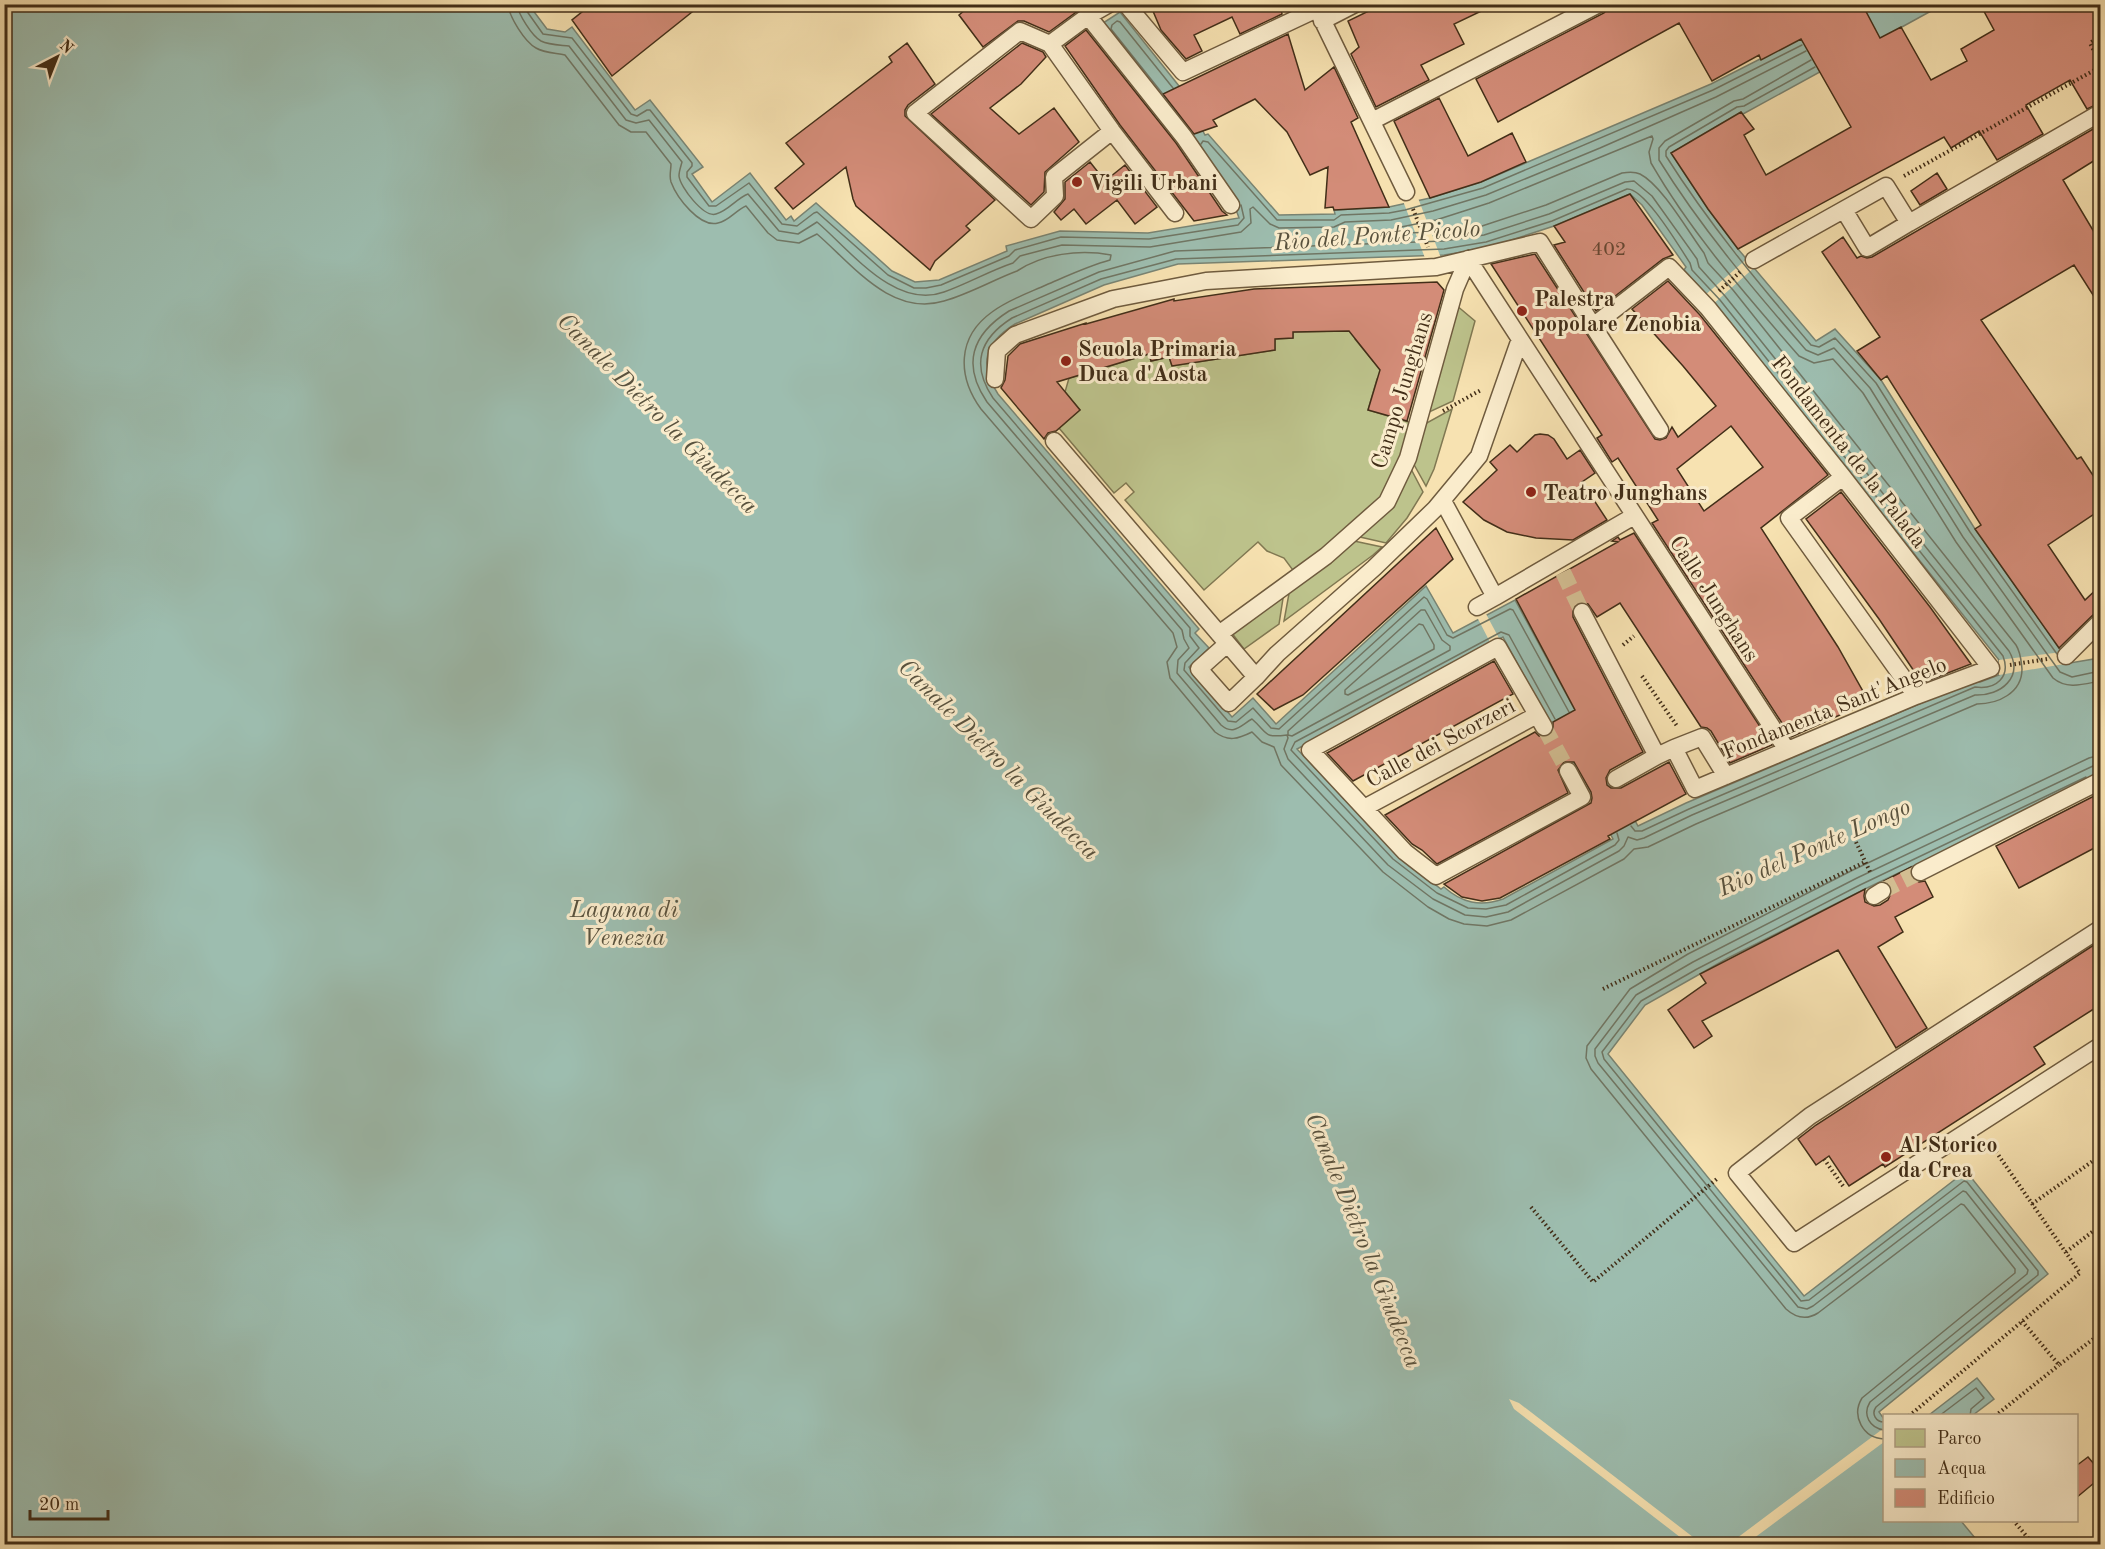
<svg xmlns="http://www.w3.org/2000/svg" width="2105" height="1549" viewBox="0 0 2105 1549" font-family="'Old Standard TT',serif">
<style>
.green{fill:#bdc38c;stroke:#807852;stroke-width:1.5}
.water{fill:#9dbdaf;stroke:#798473;stroke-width:1.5;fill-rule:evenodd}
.pier{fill:#f7e2b1}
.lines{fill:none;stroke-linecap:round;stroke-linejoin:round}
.shore{stroke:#707664;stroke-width:1.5}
.building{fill:#d38c78;stroke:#422e18;stroke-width:1.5;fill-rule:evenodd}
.pedestrian-tunnel{stroke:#d3be92;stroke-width:16;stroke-dasharray:16 8;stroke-linecap:butt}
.pedestrian-casing{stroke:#6f5b3e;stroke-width:19}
.path{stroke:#422e18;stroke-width:4;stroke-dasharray:1.5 3;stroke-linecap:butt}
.pedestrian{stroke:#faeccc;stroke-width:16}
.poi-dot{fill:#8f2418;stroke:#faeccc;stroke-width:2}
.labels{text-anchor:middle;stroke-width:6;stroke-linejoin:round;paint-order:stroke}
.number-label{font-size:20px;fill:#664630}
.poi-label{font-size:22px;font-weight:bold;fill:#422e18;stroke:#faeccc;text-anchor:start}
.street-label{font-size:22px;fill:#422e18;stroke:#faeccc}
.water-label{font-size:24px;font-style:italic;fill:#59523e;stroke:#faeccc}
</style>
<rect width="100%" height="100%" fill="#f7e2b1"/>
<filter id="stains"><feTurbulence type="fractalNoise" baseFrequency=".00333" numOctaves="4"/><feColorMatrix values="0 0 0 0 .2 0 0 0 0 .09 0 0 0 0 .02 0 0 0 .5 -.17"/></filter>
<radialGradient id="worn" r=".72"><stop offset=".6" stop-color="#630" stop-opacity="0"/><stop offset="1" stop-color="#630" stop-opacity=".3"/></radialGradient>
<path class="green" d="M 1456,305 L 1475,321 L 1453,401 L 1425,414 Z
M 1344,326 L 1357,334 L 1355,339 L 1373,361 L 1379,361 L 1382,376 L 1377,379 L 1368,410 L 1412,423 L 1398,469 L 1379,504 L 1295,573 L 1284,558 L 1267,551 L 1258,542 L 1204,590 L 1125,500 L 1134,492 L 1126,483 L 1114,493 L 1059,428 L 1080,410 L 1065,392 L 1069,378 L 1149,354 L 1151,361 L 1169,357 L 1172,366 L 1275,350 L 1275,339 L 1293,338 L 1293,332 L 1339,331 Z
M 1452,409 L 1434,469 L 1426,486 L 1412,461 L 1423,425 Z
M 1410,467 L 1423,492 L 1407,518 L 1386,543 L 1360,537 L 1381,516 Z
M 1354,541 L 1382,547 L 1373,555 L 1284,621 L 1290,588 Z
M 1284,592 L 1279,624 L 1244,649 L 1231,632 Z"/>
<path class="water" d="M 5,5 L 529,5 L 547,29 L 565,32 L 572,27 L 635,110 L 650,100 L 703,167 L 692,174 L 712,202 L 750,173 L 786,220 L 791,216 L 794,221 L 816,203 L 892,271 L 915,282 L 939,280 L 1007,251 L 1006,246 L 1060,231 L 1148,233 L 1239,218 L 1234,204 L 1100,25 L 1120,12 L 1179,86 L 1205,135 L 1208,134 L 1279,215 L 1335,214 L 1334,210 L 1389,207 L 1430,198 L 1481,182 L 1711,84 L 1866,5 L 1942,5 L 1743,114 L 1741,112 L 1671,153 L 1708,209 L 1738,249 L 1816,341 L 1835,329 L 1881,380 L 1975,529 L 2070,663 L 2100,658 L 2100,777 L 1865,889 L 1728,958 L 1645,1005 L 1608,1054 L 1804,1296 L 1966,1171 L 2048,1274 L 1879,1412 L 1884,1419 L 1884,1520 L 1961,1521 L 1980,1544 L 5,1544 ZM 1630,194 L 1642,205 L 1686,267 L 1684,270 L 1715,304 L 1999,660 L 1999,675 L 1980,682 L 1978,679 L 1686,803 L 1638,826 L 1515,600 L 1453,633 L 1426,586 L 1276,724 L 1253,698 L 1232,717 L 1189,667 L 1209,648 L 1195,633 L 1199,629 L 998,394 C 978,364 985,343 1015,324 L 1104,285 L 1178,264 L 1444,255 L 1487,248 L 1554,226 ZM 1503,637 L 1613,839 L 1503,899 C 1480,907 1462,903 1444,887 L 1441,889 L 1397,855 L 1297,749 Z
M 1977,1378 L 1994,1399 L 1973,1415 L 1929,1415 Z"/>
<path class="pier" d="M 1418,198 L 1441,258 L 1425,258 L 1403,201 Z
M 1749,257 L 1756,266 L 1712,305 L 1704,296 Z
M 1485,612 L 1501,642 L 1492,646 L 1477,617 Z
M 2062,652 L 2070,663 L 1999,675 L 1999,660 Z
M 1509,1399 L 1519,1403 L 1702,1544 L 1689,1544 L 1514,1409 Z
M 1884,1428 L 1884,1442 L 1746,1544 L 1729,1544 Z"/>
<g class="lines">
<path class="shore" d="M 508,4 C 509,17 525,42 536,48 C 544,53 556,53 565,55 L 619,125 L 631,132 L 646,132 L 671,164 C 671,170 669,176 671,182 C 677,198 700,228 718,223 C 729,221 736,210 746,206 L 768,233 L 777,240 L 799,243 L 817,234 C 853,265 891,317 944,301 C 969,294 993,280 1017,271 C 1043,254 1079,249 1111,255 L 1110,260 C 1088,266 1067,276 1046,285 C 1028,293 1008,300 992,312 C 957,337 957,376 981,409 L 1173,633 L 1177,647 L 1167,662 L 1170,678 L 1215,732 C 1228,742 1238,739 1252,732 L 1262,742 L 1274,747 L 1281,765 L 1383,872 L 1428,907 L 1449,919 L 1464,924 L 1487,926 L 1511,920 L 1624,859 L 1634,849 L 1648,847 L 1696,824 L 1977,704 C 1998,704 2022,693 2022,669 C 2021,660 2021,653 2016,645 L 1733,290 L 1708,263 L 1704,253 C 1689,233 1662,185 1640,174 C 1634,171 1628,172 1622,173 L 1546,205 L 1482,226 L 1443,232 L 1402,233 L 1399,231 L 1401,227 L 1436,220 L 1489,203 L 1652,136 L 1653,139 L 1649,152 L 1651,163 C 1692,234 1746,295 1799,356 L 1814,363 L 1833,359 L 1863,393 L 1956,542 L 2053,678 C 2067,690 2084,684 2100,681
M 517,4 C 518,14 532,36 541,41 C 549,45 561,45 569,46 L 626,120 L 636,123 L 649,120 L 682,162 C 681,166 679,171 679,176 C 680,187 704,218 716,214 C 728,211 737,198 748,194 L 779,231 L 798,234 L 817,222 C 851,251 895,310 944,292 C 967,284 989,271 1013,263 L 1020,256 L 1062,245 L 1150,247 L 1241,232 L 1251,223 L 1250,209 L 1253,207 L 1270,224 L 1279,228 L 1334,227 L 1345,222 L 1391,220 L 1433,211 L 1486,195 L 1600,148 L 1716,97 L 1806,51
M 525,4 L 526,10 L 543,34 L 572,38 L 631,114 L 637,116 L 647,110 L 650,110 L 692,163 L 692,166 L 687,172 L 687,177 L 709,206 L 716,206 L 749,183 L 782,224 L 797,226 L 814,213 L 817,212 L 888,275 L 914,288 L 926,288 L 941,285 L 1009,256 L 1015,250 L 1061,237 L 1149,239 L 1238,225 L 1244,218 L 1241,205
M 1811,60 L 1743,99 L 1734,101 L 1665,141 L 1659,148 L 1659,160 C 1701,228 1753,289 1806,350 L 1818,355 L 1834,348 L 1870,388 L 1963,537 L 2060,672 L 2072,677 L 2100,671
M 1815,67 L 1744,106 L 1737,107 L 1669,147 L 1666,151 L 1666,156 C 1709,224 1759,284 1811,345 L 1819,347 L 1835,338 L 1876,383 L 1970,532 L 2057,654
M 1162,93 L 1111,29 L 1112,25 L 1117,21 L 1120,22 L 1173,88
M 1201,144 L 1203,141 L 1208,142 L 1277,220 L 1334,220 L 1341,215 L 1389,213 L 1405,210 L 1483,188 L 1713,90 L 1802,45
M 1634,181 L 1652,196 L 1697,259 L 1699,267 L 1725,296 L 2009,651 C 2024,677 2001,696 1975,695 L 1692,815 L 1644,838 L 1637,840 L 1628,837 L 1624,846 L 1619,851 L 1508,912 L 1486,917 L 1465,915 L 1433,899 L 1388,865 L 1288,759 L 1284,749 L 1288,738 L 1287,735 C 1263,738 1269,734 1252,719 C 1241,725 1234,736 1221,725 L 1177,673 L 1178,660 L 1189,648 L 1184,639 L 1182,630 L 987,402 C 962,365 971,335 1009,311 L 1099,272 L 1175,251 L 1444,241 L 1484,235 L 1549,214 L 1625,182 Z
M 1421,610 L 1425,610 L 1442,640 L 1450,646 L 1450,650 L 1292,736 L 1288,735 L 1288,731 Z
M 1419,624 L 1423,625 L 1434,645 L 1434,649 L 1348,695 L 1345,694 L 1345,690 Z
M 1569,712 L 1513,610 L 1510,609 L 1453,638 L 1447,635 L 1427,599 L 1424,597 L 1279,729 L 1271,728 L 1253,708 L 1236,722 L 1228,721 L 1184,670 L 1185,663 L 1199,648 L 1190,636 L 1190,628 L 993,398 C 971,365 979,339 1012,318 L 1101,279 L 1176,259 L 1444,249 L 1486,242 L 1552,221 L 1627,189 C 1645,188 1680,248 1690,263 L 1692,270 L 1720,300 L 2003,656 C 2011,677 1996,690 1975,687 L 1689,809 L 1642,831 L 1635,831 L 1631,826
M 1555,719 L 1509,635 L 1501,632 L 1295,742 L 1291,750 L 1393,859 L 1437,893 L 1468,908 L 1486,909 L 1506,905 L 1615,845 L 1619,840 L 1617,833
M 1939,1416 L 1976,1388 L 1984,1398 L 1971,1409 L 1970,1416
M 1884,1422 C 1876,1422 1871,1414 1876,1407 L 2038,1275 L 2038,1271 L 1967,1182 L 1964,1181 L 1809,1300 L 1801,1301 L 1604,1059 L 1602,1052 L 1641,1001 L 1697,969 L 1860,885 L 2086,777
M 1884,1430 C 1870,1428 1862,1415 1870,1402 L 2027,1274 L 2028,1270 L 1966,1192 L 1963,1191 L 1813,1306 L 1807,1309 L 1798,1307 L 1598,1063 L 1595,1056 L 1595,1049 L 1636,995 L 1693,962 L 1857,878 L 2093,766 L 2100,764
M 1884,1439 C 1863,1438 1851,1416 1862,1398 L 2015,1273 L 2015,1269 L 1964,1205 L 1961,1204 L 1818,1313 C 1807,1320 1796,1318 1786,1309 L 1591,1069 L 1586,1058 L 1587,1046 L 1630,989 L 1688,954 L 1853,870 L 2089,758 L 2100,755"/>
</g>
<path class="building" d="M 592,4 L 702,4 L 612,76 L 572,20 Z
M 972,4 L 1074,4 L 1079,10 L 1049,32 L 1024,21 L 1018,21 L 983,47 L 959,15 Z
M 1150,4 L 1280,4 L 1282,14 L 1240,34 L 1232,17 L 1194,35 L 1202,51 L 1186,59 L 1161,30 Z
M 1383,4 L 1496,4 L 1454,24 L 1464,44 L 1421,65 L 1429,80 L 1376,107 L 1351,54 L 1359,47 L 1348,21 Z
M 1612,4 L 1862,4 L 1880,38 L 1901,27 L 1931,80 L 1967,61 L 1961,49 L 1994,30 L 1980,4 L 2100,4 L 2100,103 L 2087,109 L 2070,80 L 2026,105 L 2043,134 L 1997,160 L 1979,131 L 1951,148 L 1944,137 L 1738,249 L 1708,209 L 1671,153 L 1741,112 L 1754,129 L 1744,135 L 1766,175 L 1851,127 L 1801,39 L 1761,60 L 1759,55 L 1712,81 L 1679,23 L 1498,122 L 1476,79 L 1604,13 Z
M 1086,30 L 1176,143 L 1222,211 L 1227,215 L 1194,221 L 1120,125 L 1065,46 Z
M 1288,34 L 1305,90 L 1334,67 L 1358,118 L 1351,122 L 1389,207 L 1334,210 L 1333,207 L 1325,208 L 1328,167 L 1310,175 L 1287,132 L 1255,99 L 1213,120 L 1217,126 L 1194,134 L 1163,94 Z
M 907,43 L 935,84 L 908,105 L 905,110 L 905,116 L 995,200 L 966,226 L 970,230 L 935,261 L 930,270 L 856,206 L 853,199 L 846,167 L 793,209 L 775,188 L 804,164 L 786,143 L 892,62 L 889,57 Z
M 1022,43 L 1043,52 L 1046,57 L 1021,84 L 990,108 L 1019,134 L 1054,108 L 1079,142 L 1045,172 L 1044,192 L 1031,205 L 931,114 Z
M 1439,98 L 1468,156 L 1512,133 L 1526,162 L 1481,182 L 1430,198 L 1394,121 Z
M 2100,125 L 2100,157 L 2063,180 L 2100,242 L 2100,306 L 2074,265 L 1981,320 L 2077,459 L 2081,457 L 2100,486 L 2100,510 L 2048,545 L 2085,600 L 2100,586 L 2100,612 L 2093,615 L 2059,648 L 1975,529 L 1981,525 L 1887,376 L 1881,380 L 1857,351 L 1880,337 L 1822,252 L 1843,237 L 1857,258 L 1861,256 L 1867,258 L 1872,257 Z
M 1090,162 L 1105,181 L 1125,165 L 1157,207 L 1135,224 L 1117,200 L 1086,224 L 1074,209 L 1061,220 L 1054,212 L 1065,199 L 1065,182 Z
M 1937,173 L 1947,189 L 1920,205 L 1911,191 Z
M 1630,194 L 1673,255 L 1663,259 L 1596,311 L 1554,245 L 1565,242 L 1554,226 Z
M 1535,254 L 1655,439 L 1660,440 L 1666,438 L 1672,427 L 1678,437 L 1716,406 L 1683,366 L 1632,309 L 1668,281 L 1700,315 L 1828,475 L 1761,528 L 1838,647 L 1869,702 L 1791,737 L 1652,523 L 1658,520 L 1618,458 L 1612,462 L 1597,438 L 1602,435 L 1491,264 ZM 1731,426 L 1763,467 L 1704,511 L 1677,469 Z
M 1437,282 L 1444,290 L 1407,421 L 1368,410 L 1380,370 L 1349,331 L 1293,332 L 1293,338 L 1275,339 L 1275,350 L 1172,366 L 1169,357 L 1151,361 L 1149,354 L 1057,382 L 1080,410 L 1056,431 L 1048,433 L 1044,439 L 1001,388 L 1005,380 L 1008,356 L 1020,344 L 1086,323 L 1086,324 L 1174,299 L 1174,301 L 1254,289 Z
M 1540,434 L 1548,435 L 1554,439 L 1567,459 L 1580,450 L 1595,473 L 1582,482 L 1607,520 L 1573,540 L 1536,538 L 1507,532 L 1484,520 L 1463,502 L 1497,470 L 1490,462 L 1510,445 L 1517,452 L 1535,435 Z
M 1841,492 L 1930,607 L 1971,664 L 1922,683 L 1879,619 L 1806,519 Z
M 1436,528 L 1453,559 L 1303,695 L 1274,710 L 1257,694 Z
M 1634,533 L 1772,745 L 1730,763 L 1711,731 L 1707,728 L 1701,727 L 1620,603 L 1597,617 L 1588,604 L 1578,602 L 1573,607 L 1573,617 L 1643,752 L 1610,770 L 1606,778 L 1607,785 L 1611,788 L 1621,788 L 1669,762 L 1686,794 L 1608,836 L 1610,839 L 1500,898 L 1482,901 L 1462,897 L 1444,884 L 1591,803 L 1592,798 L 1591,792 L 1574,762 L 1564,762 L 1558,770 L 1568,793 L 1437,864 L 1422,850 L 1412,844 L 1385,815 L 1535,732 L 1539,736 L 1549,736 L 1553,732 L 1553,722 L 1575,710 L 1516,599 L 1618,542 L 1612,541 L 1618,537 L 1620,540 Z
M 1494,661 L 1513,694 L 1353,781 L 1327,753 Z
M 2100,793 L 2100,845 L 2019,888 L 1996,846 Z
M 1911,867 L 1911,877 L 1919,882 L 1925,881 L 1933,897 L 1895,917 L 1903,932 L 1878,947 L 1927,1028 L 1896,1048 L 1838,950 L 1702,1021 L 1712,1036 L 1694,1048 L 1668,1010 L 1706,983 L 1700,974 L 1865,889 L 1864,896 L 1865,902 L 1874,906 L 1880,905 L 1888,900 L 1892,891 L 1891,885 L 1884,881 Z
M 2100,941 L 2100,1005 L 2034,1047 L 2045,1064 L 1885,1167 L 1883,1164 L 1849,1186 L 1829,1156 L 1816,1165 L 1798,1139 L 1816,1125 Z
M 2088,1457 L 2100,1471 L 2100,1478 L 2076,1498 L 2076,1466 Z"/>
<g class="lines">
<path class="pedestrian-tunnel" d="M 1563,572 L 1582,612
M 1544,727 L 1568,771
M 1882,891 L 1920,872"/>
<g class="pedestrian-casing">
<path id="pedestrian" d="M 1109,4 L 1088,16 L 1050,44 L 1020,31 L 915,113 L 1031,219 L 1055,196 L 1054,177 L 1112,131
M 1126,4 L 1183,72 L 1317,9 L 1406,192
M 1088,16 L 1184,137 L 1231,205
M 1322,21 L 1355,4
M 1050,44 L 1112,131 L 1175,213
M 1372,121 L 1599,4
M 1909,223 L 2100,113
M 1468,259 L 1787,750
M 1754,260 L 1886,186 L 1909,223 L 1867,248 L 1844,210
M 1593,326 L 1660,430
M 995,379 L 997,351 L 1015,335 L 1113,299 L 1206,281 L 1436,267 L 1540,242 L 1593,326 L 1669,267 L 1708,308 L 1843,477 L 1991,668 L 1916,696 L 1695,789 L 1674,748 L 1657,756 L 1582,612
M 1054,441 L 1256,677 L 1277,654 L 1374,568 L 1435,509 L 1479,456 L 1520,339
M 1843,477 L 1789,518 L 1916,696
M 1443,501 L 1495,597 L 1477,607
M 1495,597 L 1634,516
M 1219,634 L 1326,556 L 1387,502 L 1408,458 L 1455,289 L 1468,259
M 1227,644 L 1199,669 L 1229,703 L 1256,677
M 2066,656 L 2100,622
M 1544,727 L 1498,647 L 1310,750 L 1405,852 L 1436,876 L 1582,797 L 1568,771
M 1674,748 L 1702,737 L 1726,776
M 1616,779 L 1657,756
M 1364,808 L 1537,715
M 1920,872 L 2100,781
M 1874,896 L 1882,891
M 2100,929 L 1810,1116 L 1737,1173 L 1794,1243 L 2100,1046"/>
</g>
<path class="path" d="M 2100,36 L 2090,43 L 2100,63
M 1904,176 L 2100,67
M 1413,209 L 1428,247
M 1719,291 L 1740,272
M 1443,411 L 1481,390
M 1623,645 L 1634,636
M 2010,665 L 2047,659
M 1642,676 L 1677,726
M 1856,842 L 1871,874
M 1603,989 L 1865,862
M 1824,1159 L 1843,1186
M 2032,1204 L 2100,1156
M 1531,1207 L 1593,1282 L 1718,1178
M 2066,1252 L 2100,1226
M 2022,1321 L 2059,1365 L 2100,1334
M 1909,1416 L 2080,1273 L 1990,1143
M 1995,1416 L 2059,1365
M 2013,1520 L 2033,1544"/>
<use href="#pedestrian" class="pedestrian"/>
</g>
<g class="poi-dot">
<circle cx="1077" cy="182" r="6"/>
<circle cx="1522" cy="311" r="6"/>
<circle cx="1066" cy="361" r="6"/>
<circle cx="1531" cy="492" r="6"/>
<circle cx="1886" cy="1157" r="6"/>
</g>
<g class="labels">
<g class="number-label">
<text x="1609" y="255">402</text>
</g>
<g class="poi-label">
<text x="1089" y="190">Vigili Urbani</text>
<text x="1534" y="306">Palestra<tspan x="1534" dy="25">popolare Zenobia</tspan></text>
<text x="1078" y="356">Scuola Primaria<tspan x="1078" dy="25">Duca d'Aosta</tspan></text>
<text x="1543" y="500">Teatro Junghans</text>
<text x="1898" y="1152">Al Storico<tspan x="1898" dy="25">da Crea</tspan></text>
</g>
<g class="street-label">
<text transform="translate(1401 390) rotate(-73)" y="8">Campo Junghans</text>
<text transform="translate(1850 451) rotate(52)" y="8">Fondamenta de la Palada</text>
<text transform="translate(1715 598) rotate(57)" y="8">Calle Junghans</text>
<text transform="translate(1834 707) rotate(-22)" y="8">Fondamenta Sant'Angelo</text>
<text transform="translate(1440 742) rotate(-28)" y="8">Calle dei Scorzeri</text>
</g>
<g class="water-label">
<text transform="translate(1377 235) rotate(-4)" y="8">Rio del Ponte Picolo</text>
<text transform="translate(658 413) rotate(45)" y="8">Canale Dietro la Giudecca</text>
<text transform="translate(999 759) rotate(45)" y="8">Canale Dietro la Giudecca</text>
<text transform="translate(1814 847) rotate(-24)" y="8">Rio del Ponte Longo</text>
<text x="624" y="917">Laguna di<tspan x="624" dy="28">Venezia</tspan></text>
<text transform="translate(1364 1240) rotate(68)" y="8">Canale Dietro la Giudecca</text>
</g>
</g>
<rect width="2105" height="1549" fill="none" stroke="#f7e2b1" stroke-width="24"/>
<rect x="6" y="6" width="2093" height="1537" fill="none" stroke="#422e18" stroke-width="3"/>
<rect x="12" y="12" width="2081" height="1525" fill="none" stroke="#422e18" stroke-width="1.5"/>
<rect x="1883" y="1414" width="195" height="108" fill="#faeccc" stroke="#b0a084" stroke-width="1.5"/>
<rect x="1895" y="1429" width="30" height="18" fill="#bdc38c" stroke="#b0a084" stroke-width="1.5"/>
<text x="1937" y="1444" font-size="18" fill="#422e18">Parco</text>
<rect x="1895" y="1459" width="30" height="18" fill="#9dbdaf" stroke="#b0a084" stroke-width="1.5"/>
<text x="1937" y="1474" font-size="18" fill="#422e18">Acqua</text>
<rect x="1895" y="1489" width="30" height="18" fill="#d38c78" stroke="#b0a084" stroke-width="1.5"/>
<text x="1937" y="1504" font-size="18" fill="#422e18">Edificio</text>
<g transform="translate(57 57) rotate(42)" stroke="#faeccc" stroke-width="4.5" paint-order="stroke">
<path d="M0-4.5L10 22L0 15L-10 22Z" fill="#422e18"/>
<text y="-9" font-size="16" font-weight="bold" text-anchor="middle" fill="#422e18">N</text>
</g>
<path d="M30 1510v9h78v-9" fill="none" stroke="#422e18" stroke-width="3"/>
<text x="39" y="1510" font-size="18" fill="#422e18" stroke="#faeccc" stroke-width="4.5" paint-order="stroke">20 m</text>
<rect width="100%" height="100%" filter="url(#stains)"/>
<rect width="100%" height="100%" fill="url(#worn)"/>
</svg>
